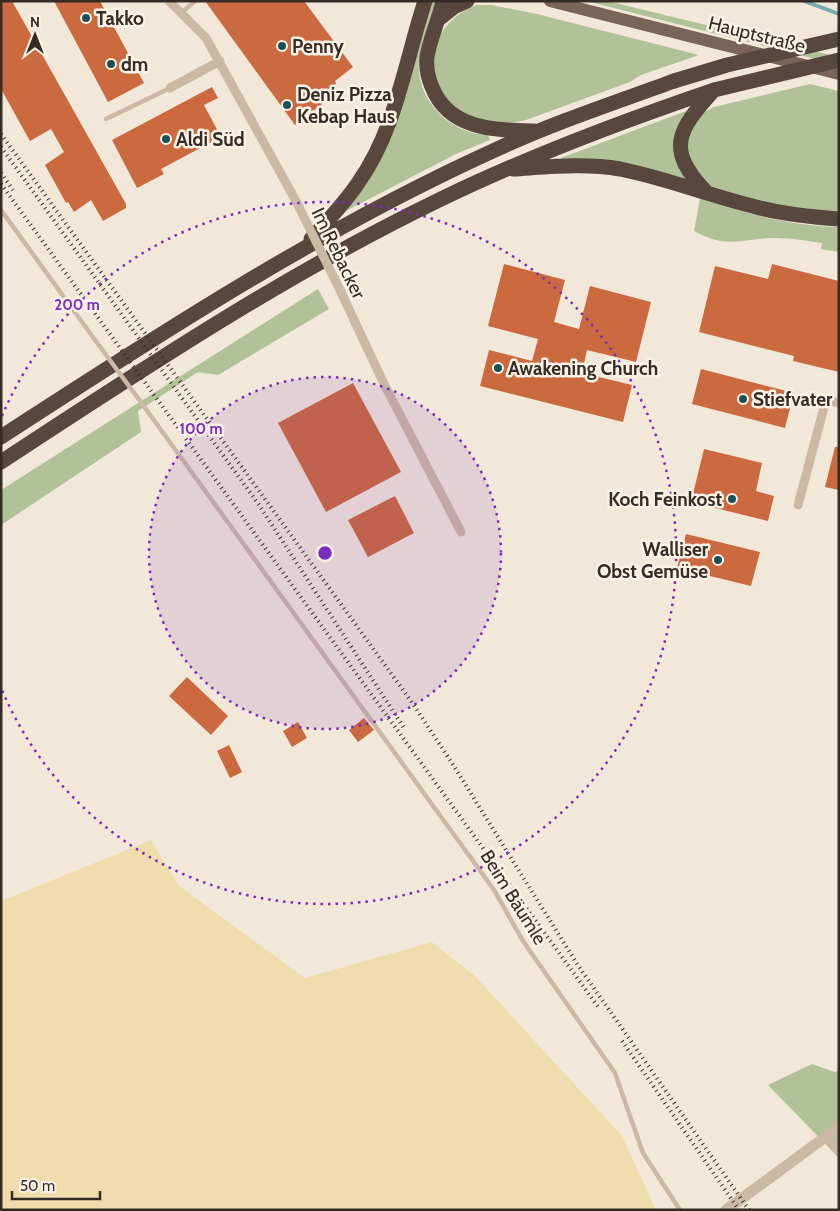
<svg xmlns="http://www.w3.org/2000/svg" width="840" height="1211" viewBox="0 0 840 1211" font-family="Cabin,sans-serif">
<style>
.green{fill:#b1c299}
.sand{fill:#f0ddae}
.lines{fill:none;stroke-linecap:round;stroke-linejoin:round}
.stream{stroke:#77abb1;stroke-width:4}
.building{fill:#cb6a3e}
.service{stroke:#cbb9a5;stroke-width:4.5}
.minor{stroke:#cbb9a5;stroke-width:9}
.tertiary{stroke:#cbb9a5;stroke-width:11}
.primary{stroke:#796457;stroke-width:12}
.motorway{stroke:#58473d;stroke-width:15}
.rail{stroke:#362c26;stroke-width:4;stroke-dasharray:1 4;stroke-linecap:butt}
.service-bridge{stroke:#cbb9a5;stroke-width:4.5}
.minor-bridge{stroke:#cbb9a5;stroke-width:9}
.motorway-bridge{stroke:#58473d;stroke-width:15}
.ring{fill:none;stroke:#7b2cbf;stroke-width:2.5;stroke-dasharray:2.5 5}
.poi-dot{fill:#1a5159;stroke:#faf2e6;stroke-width:2}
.labels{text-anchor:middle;stroke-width:5;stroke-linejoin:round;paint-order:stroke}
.poi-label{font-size:19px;font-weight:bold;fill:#362c26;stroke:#faf2e6;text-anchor:start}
.street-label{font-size:19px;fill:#362c26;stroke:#faf2e6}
.centre{fill:#7b2cbf;stroke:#faf2e6;stroke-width:2.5}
.ring-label{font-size:15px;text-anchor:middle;font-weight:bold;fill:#7b2cbf;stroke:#faf2e6;stroke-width:5;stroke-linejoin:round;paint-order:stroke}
</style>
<rect width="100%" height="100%" fill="#f2e8d9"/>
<path class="green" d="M 430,1 L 437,1 C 431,21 422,41 419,61 C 416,90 436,118 462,129 C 470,133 479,134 488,135 L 490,140 L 458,153 L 344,212 L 357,193 Z
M 586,1 L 607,1 L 839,57 L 839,65 Z
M 476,5 L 491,5 L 537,14 L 699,55 L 641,75 L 630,82 L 526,120 C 440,143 395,39 476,5 Z
M 810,84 L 839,91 L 839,213 L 768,205 L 708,186 L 689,163 L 687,138 L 703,113 L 714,107 Z
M 686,111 L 686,176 L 684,181 L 563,162 L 561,158 Z
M 700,199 C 746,213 790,226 839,227 L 839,252 L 821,249 L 822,243 C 807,241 791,238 776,238 C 740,238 729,250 694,231 Z
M 318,289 L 329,309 L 218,375 L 198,372 L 138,411 L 141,432 L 1,525 L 1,490 Z
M 812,1064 L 835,1072 L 839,1070 L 839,1158 L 768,1085 Z"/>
<path class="sand" d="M 151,840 L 179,886 L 305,978 L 432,942 L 475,976 L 622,1136 L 656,1210 L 1,1210 L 1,901 Z"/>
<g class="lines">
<path class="stream" d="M 804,1 L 839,14"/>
</g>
<path class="building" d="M 1,1 L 12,1 L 126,204 L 126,208 L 103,221 L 91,200 L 74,212 L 68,202 L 66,203 L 45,165 L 64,152 L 51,129 L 30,141 L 1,89 Z
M 54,1 L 100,1 L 144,83 L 108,102 Z
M 205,1 L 304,1 L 353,67 L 335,81 L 336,84 L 329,89 L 334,95 L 295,125 Z
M 212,87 L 218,98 L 204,105 L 221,137 L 161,169 L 164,174 L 137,188 L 112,140 Z
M 504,264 L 565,280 L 554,322 L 579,329 L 590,286 L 651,302 L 636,362 L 587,350 L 582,373 L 632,385 L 623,422 L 480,386 L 489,350 L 532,361 L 538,339 L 488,326 Z
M 772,264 L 839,281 L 839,372 L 793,361 L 794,356 L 699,332 L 715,266 L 768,279 Z
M 701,369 L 794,393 L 785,428 L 692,404 Z
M 353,383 L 401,472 L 326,512 L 278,423 Z
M 835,447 L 839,447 L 839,490 L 825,487 Z
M 704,449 L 762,463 L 756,491 L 774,496 L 768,521 L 691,502 Z
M 395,496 L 414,533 L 368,557 L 348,520 Z
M 686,534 L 760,552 L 751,586 L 677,568 Z
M 187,677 L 228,716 L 211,735 L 169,696 Z
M 364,718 L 374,730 L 358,742 L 349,730 Z
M 298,722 L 307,738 L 292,747 L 283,731 Z
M 229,745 L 242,772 L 230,778 L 217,751 Z"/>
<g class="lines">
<path class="service" d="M 181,13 L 195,1
M 106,119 L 170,88
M 1,210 L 95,340
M 143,405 L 494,890 L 523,941 L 615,1073 L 643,1153 L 680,1210"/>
<path class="minor" d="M 169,1 L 206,38 L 297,203
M 170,88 L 220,61
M 340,290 L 384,384 L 461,532
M 798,505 L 826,400 L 839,403
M 826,1136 L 839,1152"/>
<path class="tertiary" d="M 726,1210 L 839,1127"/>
<path class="primary" d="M 550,1 L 839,74"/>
<path class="motorway" d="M 443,1 C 439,20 430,38 427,57 C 426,67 428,78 432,87 C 449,130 495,130 534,131
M 439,19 L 454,7 L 467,1
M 513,169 C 548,167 585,163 620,169 C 666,178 710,196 756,207 C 783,214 811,217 839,219
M 706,192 C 665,149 678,130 713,91
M 311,239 C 327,221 345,203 358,183 C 396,130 405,62 425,1
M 1,437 C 161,333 321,229 495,150 C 553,123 614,103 674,81
M 1,462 C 143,369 286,274 439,200 C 529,156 620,122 714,90"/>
<path class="rail" d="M 1,134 L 411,701 L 452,763 L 577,964 L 749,1210
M 1,147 L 259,505 L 404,728
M 1,173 L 13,190
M 1,184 L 599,1008
M 622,1041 L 739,1210"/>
<path class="service-bridge" d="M 95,340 L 143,405"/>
<path class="minor-bridge" d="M 297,203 L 340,290"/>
<path class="motorway-bridge" d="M 674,81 L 727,65 L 839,39
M 714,90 L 839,60"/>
</g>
<circle cx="325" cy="553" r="176" fill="#7b2cbf" fill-opacity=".12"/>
<g class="ring">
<circle cx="325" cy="553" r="176"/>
<path d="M2 416A351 351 0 1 1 2 690"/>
</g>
<g class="poi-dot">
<circle cx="86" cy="18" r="5"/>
<circle cx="282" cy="46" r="5"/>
<circle cx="111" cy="64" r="5"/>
<circle cx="287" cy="105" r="5"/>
<circle cx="166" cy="139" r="5"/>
<circle cx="498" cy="368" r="5"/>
<circle cx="743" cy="399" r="5"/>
<circle cx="732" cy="499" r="5"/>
<circle cx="718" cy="560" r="5"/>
</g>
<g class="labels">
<g class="poi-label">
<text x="96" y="25">Takko</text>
<text x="292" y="53">Penny</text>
<text x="121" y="71">dm</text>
<text x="297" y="101">Deniz Pizza<tspan x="297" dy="22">Kebap Haus</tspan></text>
<text x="176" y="146">Aldi Süd</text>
<text x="508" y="375">Awakening Church</text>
<text x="753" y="406">Stiefvater</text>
<text x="722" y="506" text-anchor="end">Koch Feinkost</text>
<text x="708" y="556" text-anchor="end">Walliser<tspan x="708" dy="22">Obst Gemüse</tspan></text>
</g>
<g class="street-label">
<text transform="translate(757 34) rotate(14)" y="7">Hauptstraße</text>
<text transform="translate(339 253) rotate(64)" y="7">Im Rebacker</text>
<text transform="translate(514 897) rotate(58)" y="7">Beim Bäumle</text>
</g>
</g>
<circle cx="325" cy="553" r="8" class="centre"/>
<g class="ring-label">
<text x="77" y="310">200 m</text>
<text x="201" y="434">100 m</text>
</g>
<rect width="840" height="1211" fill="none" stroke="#362c26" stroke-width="5"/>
<g transform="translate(35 35)" stroke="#faf2e6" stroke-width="4" paint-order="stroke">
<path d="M0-4L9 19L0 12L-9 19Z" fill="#362c26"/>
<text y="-8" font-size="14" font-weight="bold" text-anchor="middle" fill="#362c26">N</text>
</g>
<path d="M12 1191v8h88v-8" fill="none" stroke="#362c26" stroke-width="2.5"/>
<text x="20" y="1191" font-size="15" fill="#362c26" stroke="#faf2e6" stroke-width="4" paint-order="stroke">50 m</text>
</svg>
